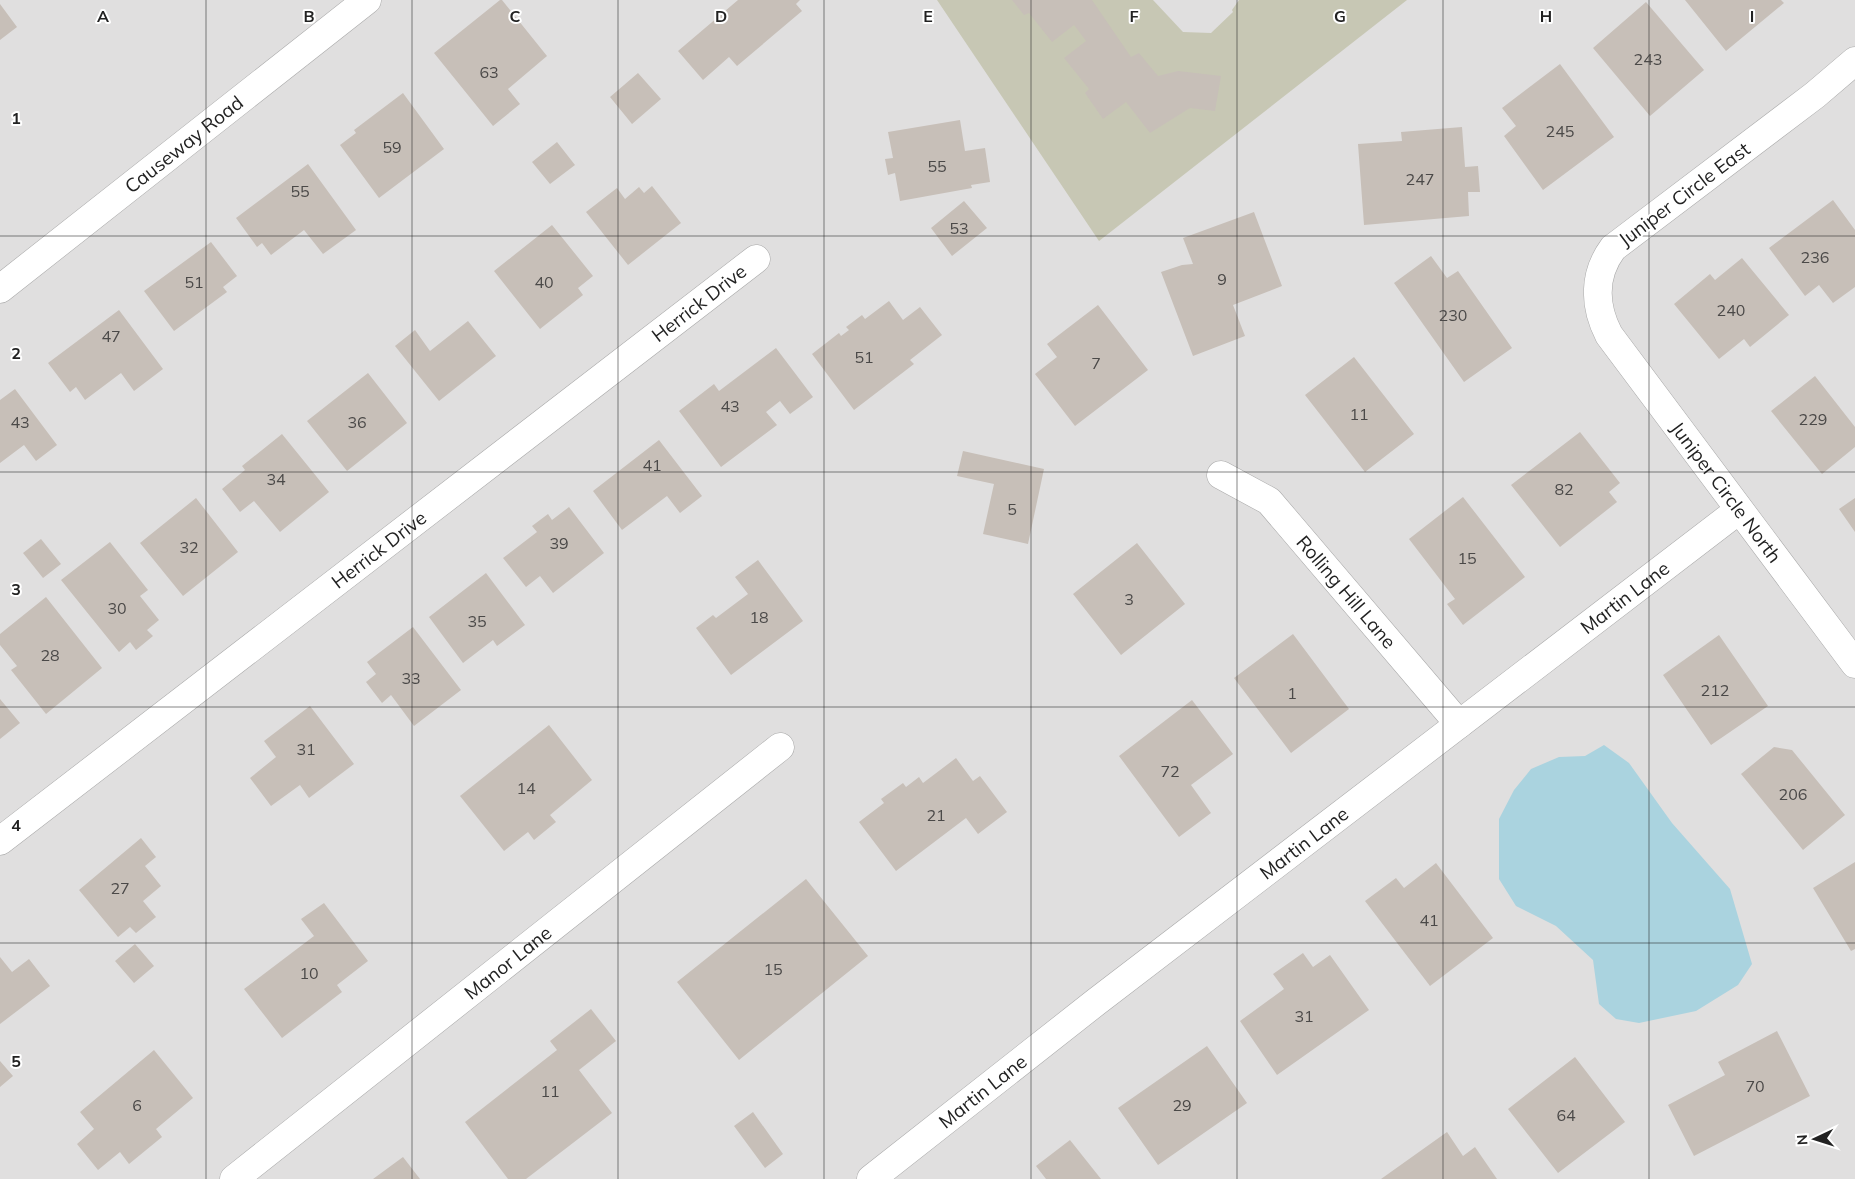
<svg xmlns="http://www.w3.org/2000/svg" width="1855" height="1179" viewBox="0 0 1855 1179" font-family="Mulish,sans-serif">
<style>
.residential{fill:#e0dfdf}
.construction{fill:#c7c7b4}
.water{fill:#aad3df}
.building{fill:#c7bfb8}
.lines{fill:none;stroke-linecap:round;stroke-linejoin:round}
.minor-casing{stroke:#a9a9a9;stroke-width:29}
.minor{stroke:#fff;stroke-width:28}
.grid{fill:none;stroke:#222;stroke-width:1;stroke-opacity:0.55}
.labels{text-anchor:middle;stroke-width:4;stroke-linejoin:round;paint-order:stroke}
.number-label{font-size:16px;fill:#4b4948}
.street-label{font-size:19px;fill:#222;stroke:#fff}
.grid-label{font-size:16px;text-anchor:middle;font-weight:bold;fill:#222;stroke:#fff;stroke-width:4;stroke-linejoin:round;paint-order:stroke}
</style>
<rect width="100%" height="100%" fill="#f2efe9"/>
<path class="residential" d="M 0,0 L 1855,0 L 1855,1179 L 0,1179 Z"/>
<path class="construction" d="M 937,0 L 1153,0 L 1183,32 L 1211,33 L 1233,12 L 1232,10 L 1239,0 L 1407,0 L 1099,241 Z"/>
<path class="water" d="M 1604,745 L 1629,763 L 1672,823 L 1730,889 L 1752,964 L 1738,985 L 1696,1011 L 1639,1023 L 1616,1019 L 1599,1004 L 1593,960 L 1556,926 L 1516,906 L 1499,879 L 1499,819 L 1514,790 L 1531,769 L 1559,757 L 1585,756 Z"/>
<path class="building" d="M 500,0 L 502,0 L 547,56 L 508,89 L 520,104 L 493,126 L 434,53 Z
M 738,0 L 800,0 L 796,4 L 802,11 L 737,66 L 729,57 L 703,80 L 678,51 Z
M 1012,0 L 1092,0 L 1131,57 L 1139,53 L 1158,76 L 1178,71 L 1221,76 L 1215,111 L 1190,108 L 1150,133 L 1126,102 L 1103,119 L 1085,93 L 1089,89 L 1064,58 L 1086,41 L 1074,25 L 1052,42 L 1029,13 L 1024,15 Z
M 1685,0 L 1781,0 L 1784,3 L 1726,51 Z
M 1646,2 L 1704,70 L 1650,116 L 1593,48 Z
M 0,4 L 17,27 L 0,40 Z
M 1560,64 L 1614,137 L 1543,190 L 1504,136 L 1516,126 L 1502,108 Z
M 638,73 L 661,99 L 632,124 L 610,97 Z
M 403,93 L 444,149 L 379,198 L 340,145 L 356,133 L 354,130 Z
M 960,120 L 965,151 L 985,148 L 990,182 L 971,185 L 972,188 L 900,201 L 895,173 L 888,175 L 885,159 L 893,158 L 888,132 Z
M 1462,127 L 1465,167 L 1478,166 L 1480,192 L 1468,192 L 1469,216 L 1364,225 L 1358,144 L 1402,141 L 1401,132 Z
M 557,142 L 575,165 L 550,184 L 532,162 Z
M 308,164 L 356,230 L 323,254 L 304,230 L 271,255 L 262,243 L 257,247 L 236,218 Z
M 652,186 L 681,223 L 628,265 L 586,212 L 617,188 L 625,199 L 639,187 L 644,193 Z
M 1833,200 L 1855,230 L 1855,287 L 1833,303 L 1819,285 L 1805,296 L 1769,248 Z
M 964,201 L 987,228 L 952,256 L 931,228 Z
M 1254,212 L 1282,286 L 1233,305 L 1245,336 L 1193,356 L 1161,272 L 1182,265 L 1193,264 L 1183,238 Z
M 552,225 L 593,276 L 578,288 L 583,295 L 540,329 L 494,271 Z
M 211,242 L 237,276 L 223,287 L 227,292 L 174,331 L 144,291 Z
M 1431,256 L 1447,278 L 1458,271 L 1512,348 L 1464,382 L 1394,283 Z
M 1742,258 L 1789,315 L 1750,347 L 1744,339 L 1719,359 L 1674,304 L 1710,274 L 1715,280 Z
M 889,301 L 903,320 L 920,307 L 942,335 L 910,360 L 914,364 L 854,410 L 812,354 L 839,333 L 841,336 L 849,330 L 846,327 L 862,315 L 865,319 Z
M 1098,305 L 1148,370 L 1075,426 L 1035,374 L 1057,357 L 1047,344 Z
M 119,310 L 163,369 L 134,391 L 121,373 L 85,400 L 76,387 L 70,392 L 48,363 Z
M 468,321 L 496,356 L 439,401 L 395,346 L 415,330 L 430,351 Z
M 776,348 L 813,397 L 790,414 L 780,401 L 766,412 L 777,425 L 721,467 L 679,411 L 714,384 L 719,391 Z
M 1354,357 L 1414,434 L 1365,472 L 1305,395 Z
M 368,373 L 407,423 L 347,471 L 307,421 Z
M 1815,376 L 1855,427 L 1855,447 L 1822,474 L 1771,411 Z
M 15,389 L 57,445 L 36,461 L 24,445 L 0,463 L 0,400 Z
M 1580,432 L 1620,483 L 1609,492 L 1617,502 L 1560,547 L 1511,485 Z
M 282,434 L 329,492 L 280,532 L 254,501 L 240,512 L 222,489 L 245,470 L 242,466 Z
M 659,440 L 702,496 L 680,513 L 667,496 L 622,530 L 593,491 Z
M 963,451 L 1044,469 L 1028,544 L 983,534 L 994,484 L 957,476 Z
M 1463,497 L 1525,577 L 1463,625 L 1447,604 L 1455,599 L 1409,539 Z
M 196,498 L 238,552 L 183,596 L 140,543 Z
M 1855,498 L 1855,532 L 1839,509 Z
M 569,507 L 604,553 L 553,593 L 540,576 L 526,587 L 503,558 L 537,532 L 532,526 L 548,514 L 552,520 Z
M 41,539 L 61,564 L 43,578 L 23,553 Z
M 110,542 L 148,590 L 140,596 L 159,620 L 147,630 L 153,636 L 136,650 L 130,642 L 119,652 L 61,580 Z
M 1137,543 L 1185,604 L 1121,655 L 1073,594 Z
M 758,560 L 803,621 L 731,675 L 696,628 L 713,615 L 716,618 L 748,594 L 735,577 Z
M 486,573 L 525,625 L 497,646 L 493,640 L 463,663 L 429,617 Z
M 46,597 L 102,668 L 46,714 L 11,670 L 17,666 L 0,645 L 0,634 Z
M 413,627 L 461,690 L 414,726 L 391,695 L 382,703 L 366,682 L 376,674 L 367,662 Z
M 1293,634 L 1349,709 L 1291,753 L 1234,678 Z
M 1719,635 L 1768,706 L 1711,745 L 1663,675 Z
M 0,699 L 20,723 L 0,739 Z
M 1192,700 L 1233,754 L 1191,785 L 1211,813 L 1179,837 L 1119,756 Z
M 310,706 L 354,764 L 309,798 L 300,785 L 271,806 L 250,778 L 276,757 L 264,741 Z
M 549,725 L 592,780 L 550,815 L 556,822 L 534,840 L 528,832 L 504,851 L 460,796 Z
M 1774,747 L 1792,750 L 1845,815 L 1803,850 L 1741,774 Z
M 956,758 L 973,781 L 980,776 L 1007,812 L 978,834 L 966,818 L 896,871 L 859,822 L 884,803 L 881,799 L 903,783 L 906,787 L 919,777 L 923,783 Z
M 141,838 L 156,857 L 145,866 L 161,886 L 143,901 L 156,917 L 136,933 L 130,927 L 118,937 L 79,890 Z
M 1855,862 L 1855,949 L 1851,951 L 1813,888 Z
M 1436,863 L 1493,938 L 1430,986 L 1365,901 L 1396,878 L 1404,888 Z
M 806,879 L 868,956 L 739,1060 L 677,982 Z
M 324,903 L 368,961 L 337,985 L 342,992 L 282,1038 L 244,989 L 314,936 L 301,919 Z
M 135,944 L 154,966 L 134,983 L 115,961 Z
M 1303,953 L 1313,967 L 1330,955 L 1369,1010 L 1277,1075 L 1240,1021 L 1284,989 L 1273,974 Z
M 0,957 L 12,972 L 29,959 L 50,986 L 0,1024 Z
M 591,1009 L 616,1041 L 579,1070 L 612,1113 L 526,1179 L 508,1179 L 465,1122 L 557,1050 L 550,1041 Z
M 1777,1031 L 1810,1096 L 1694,1156 L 1668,1105 L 1725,1075 L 1718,1062 Z
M 1207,1046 L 1247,1103 L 1158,1165 L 1118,1108 Z
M 154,1050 L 193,1098 L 156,1129 L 162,1137 L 129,1164 L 120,1152 L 98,1170 L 77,1144 L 94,1129 L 80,1112 Z
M 1575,1057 L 1625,1122 L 1558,1173 L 1508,1109 Z
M 0,1061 L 13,1076 L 0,1087 Z
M 753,1112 L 783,1154 L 765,1168 L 734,1126 Z
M 1447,1132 L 1463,1156 L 1475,1147 L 1497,1179 L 1381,1179 Z
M 1070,1140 L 1101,1179 L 1046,1179 L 1036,1166 Z
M 403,1157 L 420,1179 L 373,1179 Z"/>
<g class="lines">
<g class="minor-casing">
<g id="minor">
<path id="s1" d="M 1855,61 L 1815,95 L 1613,248 C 1593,275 1594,306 1609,335 L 1855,664"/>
<path id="s2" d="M 0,289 L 367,0"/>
<path id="s3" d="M 1221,475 L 1269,501 L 1459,724"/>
<path id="s4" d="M 0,841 L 756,259"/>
<path id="s5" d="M 234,1179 L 780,747"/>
<path id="s6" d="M 871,1179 L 1096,1002 L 1739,510"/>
</g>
</g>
<use href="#minor" class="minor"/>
</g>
<path class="grid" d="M 206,0 L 206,1179M 412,0 L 412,1179M 618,0 L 618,1179M 824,0 L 824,1179M 1031,0 L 1031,1179M 1237,0 L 1237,1179M 1443,0 L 1443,1179M 1649,0 L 1649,1179M 0,236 L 1855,236M 0,472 L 1855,472M 0,707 L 1855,707M 0,943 L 1855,943"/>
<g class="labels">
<g class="number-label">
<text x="1648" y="65">243</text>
<text x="489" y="78">63</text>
<text x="1560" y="137">245</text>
<text x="392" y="153">59</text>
<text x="937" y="172">55</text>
<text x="1420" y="185">247</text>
<text x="300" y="197">55</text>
<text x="959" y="234">53</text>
<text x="1815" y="263">236</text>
<text x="1222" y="285">9</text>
<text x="194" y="288">51</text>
<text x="544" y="288">40</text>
<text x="1731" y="316">240</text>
<text x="1453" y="321">230</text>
<text x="111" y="342">47</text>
<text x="864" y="363">51</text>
<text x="1096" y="369">7</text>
<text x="730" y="412">43</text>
<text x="1359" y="420">11</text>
<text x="1813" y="425">229</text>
<text x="20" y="428">43</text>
<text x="357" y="428">36</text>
<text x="652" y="471">41</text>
<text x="276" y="485">34</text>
<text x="1564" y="495">82</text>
<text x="1012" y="515">5</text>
<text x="559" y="549">39</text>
<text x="189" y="553">32</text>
<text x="1467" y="564">15</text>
<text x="1129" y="605">3</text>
<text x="117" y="614">30</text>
<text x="759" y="623">18</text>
<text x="477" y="627">35</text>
<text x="50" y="661">28</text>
<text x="411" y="684">33</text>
<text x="1715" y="696">212</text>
<text x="1292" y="699">1</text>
<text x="306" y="755">31</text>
<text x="1170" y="777">72</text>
<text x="526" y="794">14</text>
<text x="1793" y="800">206</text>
<text x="936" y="821">21</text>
<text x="120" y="894">27</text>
<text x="1429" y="926">41</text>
<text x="773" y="975">15</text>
<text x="309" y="979">10</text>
<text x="1304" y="1022">31</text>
<text x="1755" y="1092">70</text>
<text x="550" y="1097">11</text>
<text x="137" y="1111">6</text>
<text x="1182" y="1111">29</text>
<text x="1566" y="1121">64</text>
</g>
<g class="street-label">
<text dy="7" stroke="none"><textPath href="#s2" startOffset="234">Causeway Road</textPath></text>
<text transform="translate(1684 194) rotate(-37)" y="7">Juniper Circle East</text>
<text dy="7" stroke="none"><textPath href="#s4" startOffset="882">Herrick Drive</textPath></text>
<text dy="7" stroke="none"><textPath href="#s1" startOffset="594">Juniper Circle North</textPath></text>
<text dy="7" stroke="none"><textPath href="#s4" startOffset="478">Herrick Drive</textPath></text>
<text dy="7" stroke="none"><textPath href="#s3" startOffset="174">Rolling Hill Lane</textPath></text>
<text dy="7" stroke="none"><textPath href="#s6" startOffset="952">Martin Lane</textPath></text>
<text dy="7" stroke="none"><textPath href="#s6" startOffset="548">Martin Lane</textPath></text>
<text dy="7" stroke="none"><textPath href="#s5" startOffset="349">Manor Lane</textPath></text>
<text dy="7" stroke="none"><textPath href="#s6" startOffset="142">Martin Lane</textPath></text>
</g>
</g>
<g class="grid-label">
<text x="103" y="22">A</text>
<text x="309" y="22">B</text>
<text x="515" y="22">C</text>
<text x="721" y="22">D</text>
<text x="928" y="22">E</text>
<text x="1134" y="22">F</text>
<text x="1340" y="22">G</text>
<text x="1546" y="22">H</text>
<text x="1752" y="22">I</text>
<text x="16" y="124">1</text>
<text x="16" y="359">2</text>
<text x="16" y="595">3</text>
<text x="16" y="831">4</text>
<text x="16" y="1067">5</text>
</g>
<g transform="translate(1815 1139) rotate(266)" stroke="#ffffff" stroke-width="4" paint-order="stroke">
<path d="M0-4L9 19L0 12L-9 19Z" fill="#222222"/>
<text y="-8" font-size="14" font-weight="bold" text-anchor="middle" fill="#222222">N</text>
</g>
</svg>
